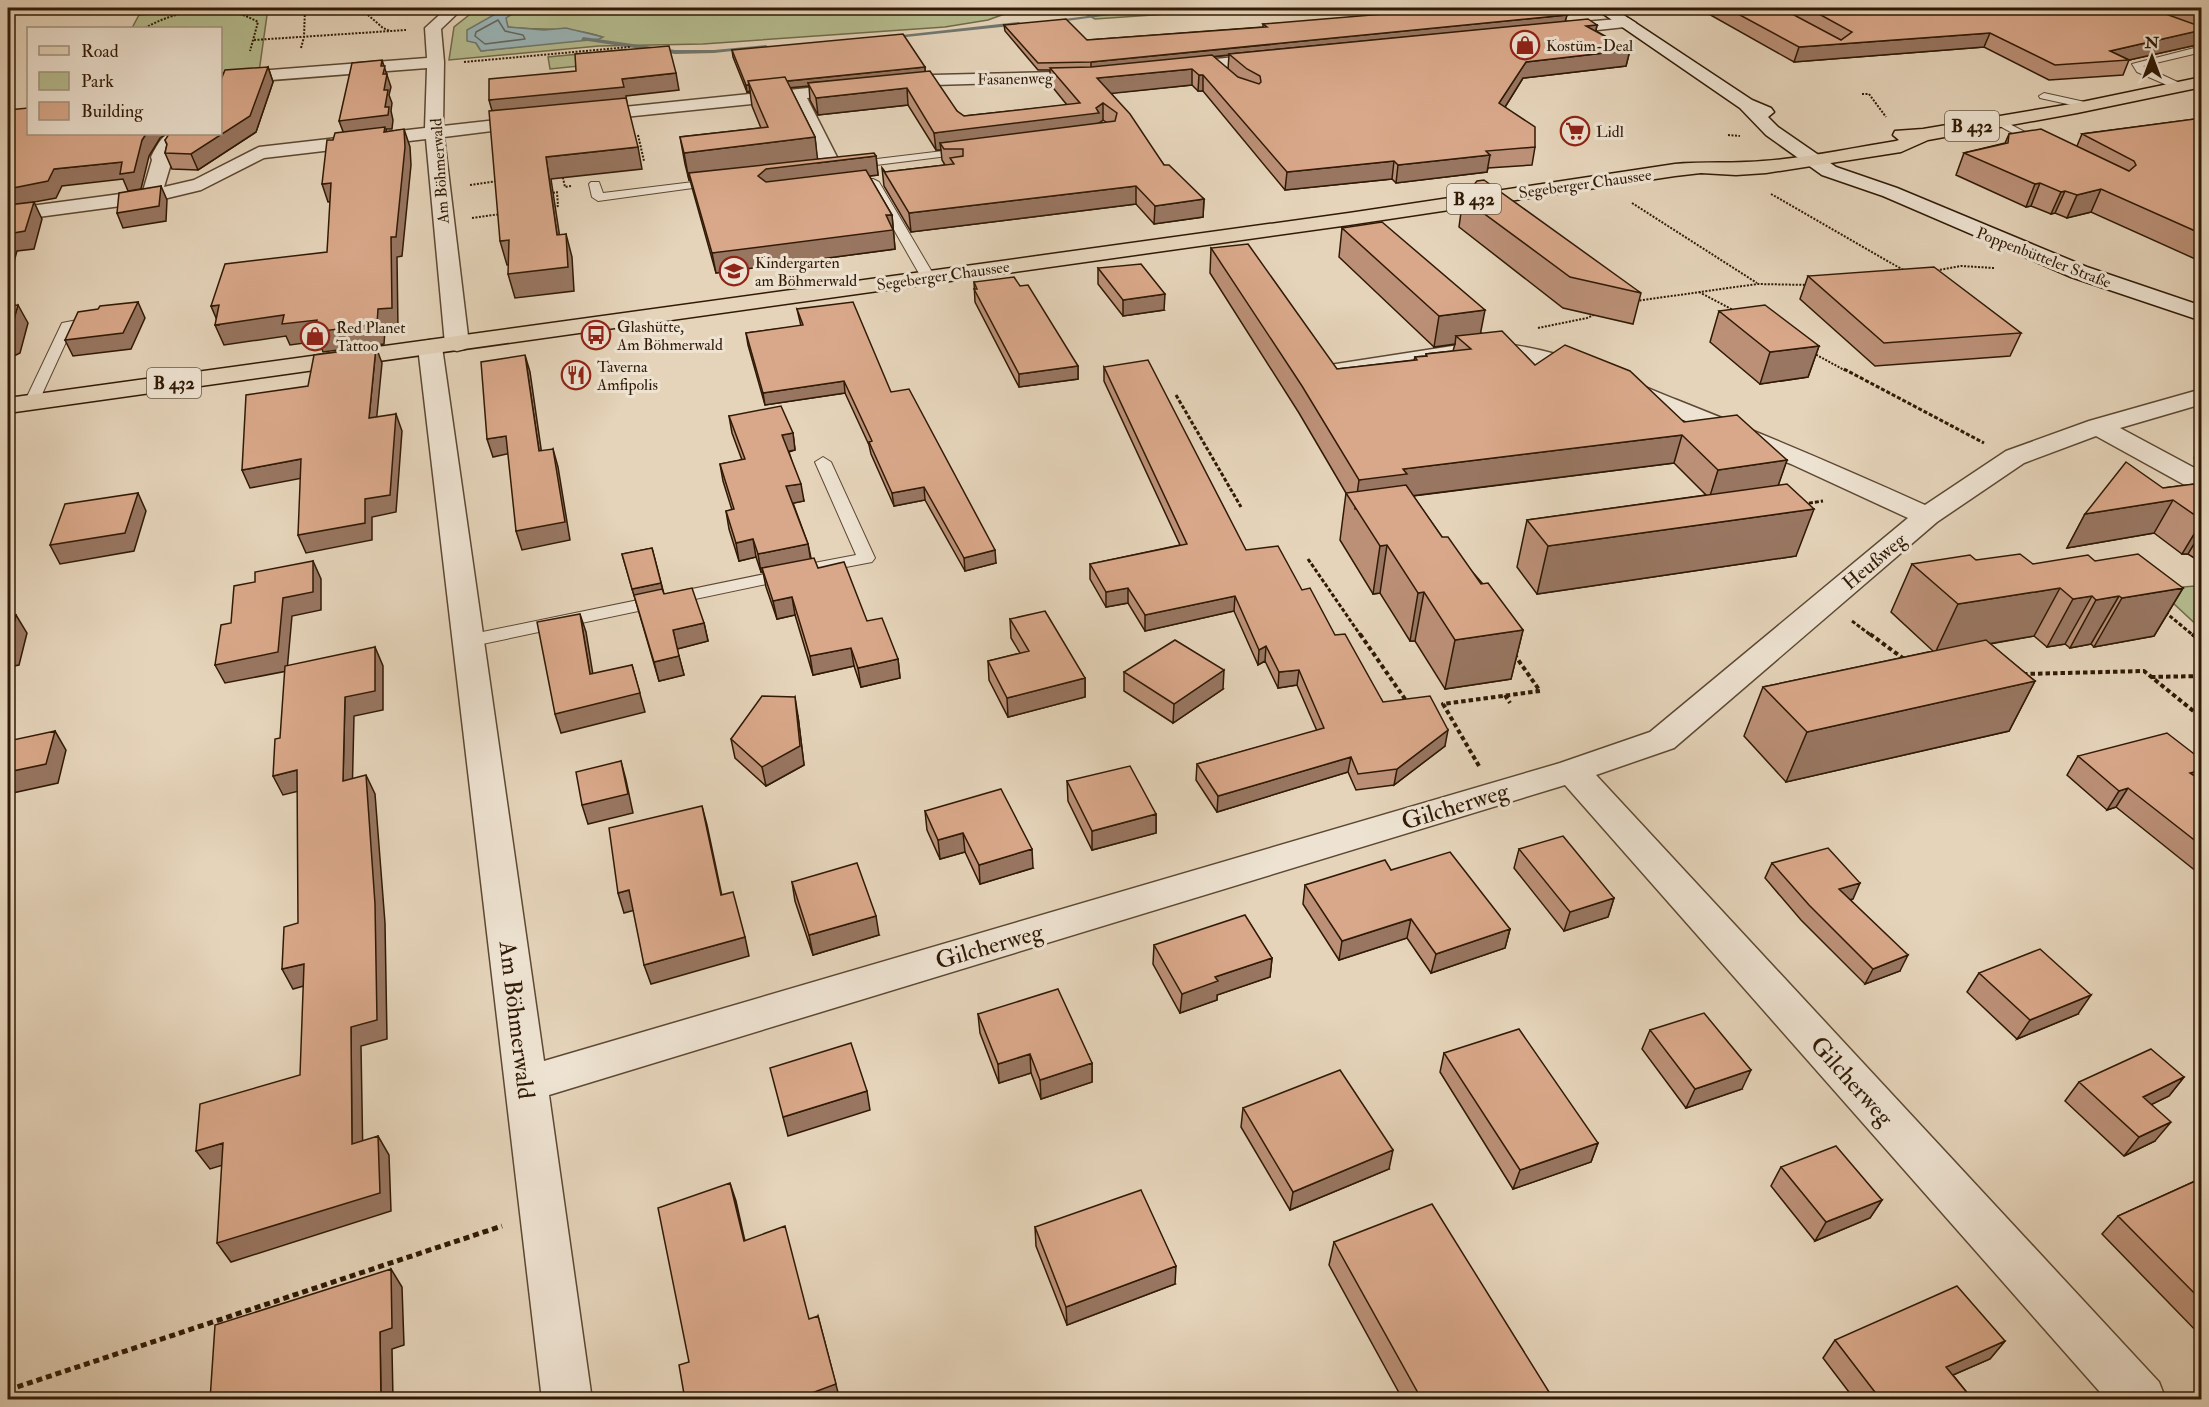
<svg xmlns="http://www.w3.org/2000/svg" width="2209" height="1407" viewBox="0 0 2209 1407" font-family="'IM FELL Double Pica',serif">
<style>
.green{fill:#b5bc8f;stroke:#726b4a;stroke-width:1.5}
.water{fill:#9ab6b9;stroke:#707871;stroke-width:1.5}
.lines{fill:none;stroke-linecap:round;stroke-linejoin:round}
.shore{stroke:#656860;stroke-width:1.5}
.stream{fill:#707871;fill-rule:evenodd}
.lane-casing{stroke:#5d4833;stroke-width:2}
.street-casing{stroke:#5d4833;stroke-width:3}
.secondary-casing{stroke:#301a06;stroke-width:3}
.primary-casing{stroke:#301a06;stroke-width:3}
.path-far3{stroke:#301a06;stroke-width:2;stroke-dasharray:2 1.5;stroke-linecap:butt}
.path-far2{stroke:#301a06;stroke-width:3;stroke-dasharray:4 2;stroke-linecap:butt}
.path-far1{stroke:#301a06;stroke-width:4;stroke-dasharray:4.5 3;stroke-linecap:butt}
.path{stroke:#301a06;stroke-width:5;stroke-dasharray:6 4;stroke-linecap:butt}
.lane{fill:#eee3d2;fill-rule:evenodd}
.street{fill:#eee3d2;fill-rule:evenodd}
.secondary{fill:#eee3d2;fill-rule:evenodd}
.primary{fill:#e5d4ba;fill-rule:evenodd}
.wall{fill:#bb9077;stroke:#301a06;stroke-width:1.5;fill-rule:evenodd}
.shaded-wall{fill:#987661;stroke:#301a06;stroke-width:1.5}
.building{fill:#d9a88a;stroke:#301a06;stroke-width:1.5}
.labels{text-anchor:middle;stroke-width:6;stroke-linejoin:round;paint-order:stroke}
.far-poi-label{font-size:16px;fill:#301a06;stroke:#eee3d2;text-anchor:start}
.far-street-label{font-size:16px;fill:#301a06;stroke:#eee3d2}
.shield{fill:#eee3d2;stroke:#695643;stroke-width:1.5}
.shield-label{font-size:18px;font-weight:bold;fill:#301a06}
.street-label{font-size:20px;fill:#301a06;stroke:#eee3d2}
.near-street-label{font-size:24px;fill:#301a06;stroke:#eee3d2}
</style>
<rect width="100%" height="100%" fill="#e5d4ba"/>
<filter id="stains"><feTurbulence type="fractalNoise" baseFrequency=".00333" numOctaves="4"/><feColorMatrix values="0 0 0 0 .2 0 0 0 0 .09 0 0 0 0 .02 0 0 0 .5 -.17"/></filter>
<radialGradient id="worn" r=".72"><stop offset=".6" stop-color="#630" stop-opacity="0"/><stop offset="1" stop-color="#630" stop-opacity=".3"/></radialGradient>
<path class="green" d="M 231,8 L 268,8 L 259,72 L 221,76 L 220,28 L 132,28 L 139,15 Z
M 478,8 L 500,8 L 501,11 L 476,43 L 481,51 L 602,37 C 571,26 541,31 508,27 L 505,18 C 520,9 535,8 552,8 L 554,10 L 567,8 L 1021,8 L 988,20 L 945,27 L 703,44 L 599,46 L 449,60 L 454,27 Z
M 1075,8 L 1254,8 L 1095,19 Z
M 622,50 L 628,61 L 550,69 L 548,57 Z
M 2195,586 L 2201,591 L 2201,629 L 2158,589 Z"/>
<path class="water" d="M 500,8 L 536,8 L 515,12 L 506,18 L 508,27 L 544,30 L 566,28 L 603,37 L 599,39 L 481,51 L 476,43 L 467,41 L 467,30 L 501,11 Z"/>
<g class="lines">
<path class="shore" d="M 498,20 L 505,31 L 523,35 L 525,39 L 485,44 L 475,36 L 476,32 Z"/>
<path class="stream" d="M 1149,8 L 1161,8 L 1052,23 L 1049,21 Z
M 1019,22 L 1021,25 L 887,39 L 884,37 Z
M 583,37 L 675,50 L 714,50 L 766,45 L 769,47 L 714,53 L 675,54 L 581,40 Z"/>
<g class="lane-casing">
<path id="lane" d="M 2202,46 L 2202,52 L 2143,66 L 2184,85 L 2184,89 L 2176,89 L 2137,72 L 2132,64 Z
M 2044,93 L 2094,104 L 2095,106 L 2090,109 L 2040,98 L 2039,96 Z
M 2000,119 L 2046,143 L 2048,145 L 2042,148 L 2038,147 L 1996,124 L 1995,122 Z
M 968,148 L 972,149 L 972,153 L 852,168 L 846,165 L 852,162 Z
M 718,179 L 724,182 L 722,184 L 598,201 L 592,197 L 589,184 L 591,182 L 599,182 L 603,193 Z
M 873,179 L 879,182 L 935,277 L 933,280 L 928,281 L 921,277 L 869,186 L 846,188 L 840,185 L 846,182 Z
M 98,316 L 105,320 L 103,323 L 72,329 L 38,403 L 36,406 L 26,406 L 24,403 L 62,323 Z
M 823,457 L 831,462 L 875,558 L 872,562 L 820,572 L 814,571 L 811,567 L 814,563 L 856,555 L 815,462 Z
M 789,569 L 795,570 L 798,574 L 795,578 L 468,647 L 461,645 L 459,641 L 461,637 L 468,635 Z"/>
</g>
<g class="street-casing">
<path id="street" d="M 447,8 L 463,8 L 441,29 L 444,62 L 443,126 L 533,116 L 539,117 L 542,121 L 539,125 L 533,126 L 444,137 L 469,344 L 465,349 L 457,351 L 449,349 L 445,344 L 426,139 L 264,158 L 201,190 L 151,202 L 8,221 L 8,209 L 143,191 L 152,160 L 151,157 C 161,138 166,127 190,135 L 188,139 L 177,143 L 169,157 L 172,160 L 164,187 L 194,180 L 259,147 L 425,128 L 427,68 L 220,84 L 220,74 L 427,58 L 425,28 Z
M 1628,18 L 1636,23 L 1634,26 L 1552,35 L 1544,30 L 1552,25 Z
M 1274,53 L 1282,58 L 1280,61 L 1176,73 L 1168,68 L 1176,63 Z
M 1095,71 L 1101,72 L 1103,76 L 1101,80 L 934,85 L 807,98 L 842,167 L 839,171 L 825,171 L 822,167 L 790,100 L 585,121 L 579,120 L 576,116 L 579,112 L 585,111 L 934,75 Z
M 430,340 L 438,342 L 442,347 L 544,1061 L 1560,763 L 1650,732 L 1908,518 L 1791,464 L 1556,369 L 1497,356 L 1472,357 L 1332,378 L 1323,376 L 1320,371 L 1323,366 L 1472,343 C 1544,340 1612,374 1677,400 C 1761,433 1843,468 1925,505 L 2006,451 L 2089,421 L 2202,389 L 2202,404 L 2120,428 L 2202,472 L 2202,491 L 2192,489 L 2096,436 L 2024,463 L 1937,522 L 1674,748 L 1596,775 L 2159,1382 L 2166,1400 L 2107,1400 L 1565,785 L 549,1095 L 592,1400 L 542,1400 L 418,347 L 422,342 Z"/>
</g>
<g class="secondary-casing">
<path id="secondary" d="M 1597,8 L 1613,8 L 1752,100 L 1771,108 L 1774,112 L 1768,117 L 1778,127 L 1836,167 L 1897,188 L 2087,267 L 2202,306 L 2202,321 L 2071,277 L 1883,196 L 1822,175 L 1766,135 L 1740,108 L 1599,11 Z"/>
</g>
<g class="primary-casing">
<path id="primary" d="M 2202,77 L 2202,87 L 2077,113 L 1928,140 L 1901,152 L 1766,173 L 1736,175 L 1701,173 L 1675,176 L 1349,225 L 8,413 L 8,398 L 1349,213 L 1675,164 C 1704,161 1733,164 1763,161 C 1807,158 1852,148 1896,141 L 1899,140 L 1893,135 L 1895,131 L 1923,129 L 2077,103 Z"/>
</g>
<path class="path-far3" d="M 360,8 L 383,28 L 390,31
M 145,28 C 178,9 224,2 258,22 L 250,51
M 254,40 L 406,30
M 301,48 L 304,37 L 305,8
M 464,62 L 629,47 L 631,54
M 1862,94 L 1869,94 L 1886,117
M 638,135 L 644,161
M 1728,135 L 1740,136
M 562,174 L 565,187 L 571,186
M 470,185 L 498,181
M 553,193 L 557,192 L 558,206 L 553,207
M 1771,194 L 1905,271
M 1632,203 L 1757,283
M 472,218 L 501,214
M 1933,271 L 1961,266 L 1994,268
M 1699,292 L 1735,311
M 1636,301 L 1757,284 L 1810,285
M 1538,328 L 1587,318 L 1598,313
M 1813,353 L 1846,371"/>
<path class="path-far2" d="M 1844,369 L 1984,443
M 1176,395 L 1241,507
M 1803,504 L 1823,501
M 1308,559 L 1361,636
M 2165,612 L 2194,636
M 1852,621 L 1872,636"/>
<path class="path-far1" d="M 1360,634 L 1407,702
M 1870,634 L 1904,659
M 2192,634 L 2202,642
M 2023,674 L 2144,671 L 2202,718
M 2151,677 L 2202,676
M 1505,695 L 1510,703
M 1479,766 L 1443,704 L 1540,691 L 1514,654"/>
<path class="path" d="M 8,1390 L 502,1226"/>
<use href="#lane" class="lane"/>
<use href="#street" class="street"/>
<use href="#secondary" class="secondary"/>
<use href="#primary" class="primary"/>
</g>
<path class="wall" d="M 1698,8 L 2202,8 L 2202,43 L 2201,44 L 2129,60 L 2123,75 L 2049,80 L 1984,47 L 1794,62 Z
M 1567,15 L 1565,21 L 1597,25 L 1596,31 L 1630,50 L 1626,66 L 1523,78 L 1505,107 L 1535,147 L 1532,165 L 1488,168 L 1487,172 L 1396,183 L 1392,179 L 1285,190 L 1203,91 L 1198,91 L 1192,85 L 1111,93 L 1164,165 L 1204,199 L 1203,217 L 1154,224 L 1136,204 L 911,232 L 884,186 L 882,168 L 885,172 L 945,165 L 942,160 L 941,150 L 936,150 L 908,105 L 818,115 L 810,100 L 809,86 L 790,87 L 815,137 L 817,159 L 876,156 L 878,175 L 869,176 L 892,215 L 895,249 L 716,273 L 693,191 L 690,180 L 689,180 L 685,164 L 680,137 L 761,128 L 752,106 L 750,91 L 747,92 L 733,57 L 732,50 L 925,67 L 925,72 L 957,111 L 964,116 L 1067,105 L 1050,84 L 1050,70 L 1038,70 L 1005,31 L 1004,25 L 1087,40 L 1263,27 L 1263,24 ZM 1229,55 L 1228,69 L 1213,57 ZM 1103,120 L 1106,122 L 1099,123 Z
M 268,67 L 273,82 L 256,132 L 198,170 L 172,169 L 165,153 L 167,145 L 165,140 Z
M 2202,118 L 2202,262 L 2091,212 L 2067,218 L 2055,213 L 2051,214 L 2031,206 L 2026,207 L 1956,175 L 1964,153 L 2005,143 L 2009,134 L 2077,146 L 2082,134 Z
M 1463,198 L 1641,293 L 1633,324 L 1563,308 L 1459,227 Z
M 1342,228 L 1481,333 L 1535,365 L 1787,460 L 1778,485 L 1796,556 L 1537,594 L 1517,567 L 1527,520 L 1706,495 L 1674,463 L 1413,496 L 1442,537 L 1523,630 L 1511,679 L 1445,689 L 1415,641 L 1410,641 L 1380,593 L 1373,594 L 1340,540 L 1346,493 L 1299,413 L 1210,273 L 1211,248 L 1337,369 L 1414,360 L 1415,357 L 1426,356 L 1426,354 L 1453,351 L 1455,344 L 1434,347 L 1339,257 Z
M 1098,268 L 1164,310 L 1123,316 L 1098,284 Z
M 1808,276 L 2021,333 L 2010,356 L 1875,366 L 1800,299 Z
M 974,282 L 1020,286 L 1078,366 L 1078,379 L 1019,387 L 975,302 Z
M 797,309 L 891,392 L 996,563 L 965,571 L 925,500 L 894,506 L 871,454 L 869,445 L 845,393 L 765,405 L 748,345 L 746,333 L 801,326 Z
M 1719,311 L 1819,346 L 1808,377 L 1760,384 L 1710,342 Z
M 1104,367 L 1246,550 L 1302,590 L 1383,702 L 1445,746 L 1394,785 L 1356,790 L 1348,772 L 1217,812 L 1196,780 L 1197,764 L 1317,731 L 1297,685 L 1278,688 L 1265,661 L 1258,665 L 1234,611 L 1145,631 L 1128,603 L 1106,607 L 1090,579 L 1090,564 L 1180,545 L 1104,381 Z
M 729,416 L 793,433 L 795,450 L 789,452 L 804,501 L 793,503 L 808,544 L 811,558 L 818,568 L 867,621 L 898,659 L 900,678 L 861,687 L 854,666 L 813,675 L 795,615 L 777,619 L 766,587 L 763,572 L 761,572 L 756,557 L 739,561 L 729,529 L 726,511 L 732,510 L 723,481 L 720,464 L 742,460 L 732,433 Z
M 2202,445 L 2202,464 L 2194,458 Z
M 2202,483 L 2202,563 L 2188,554 L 2182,554 L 2154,533 L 2067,548 L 2085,514 L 2163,488 Z
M 652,548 L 664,594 L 704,623 L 708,641 L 677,649 L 684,675 L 659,681 L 622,554 Z
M 1976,560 L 2033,564 L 2095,561 L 2183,588 L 2154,636 L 2094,647 L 2091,644 L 2070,648 L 2065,644 L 2047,647 L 2034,636 L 1990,644 L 2035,681 L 2009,731 L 1786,782 L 1744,736 L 1763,687 L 1933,651 L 1891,612 L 1912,564 Z
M 1010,619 L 1085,678 L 1085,697 L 1008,717 L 989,680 L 988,661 L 1020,653 L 1011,638 Z
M 1124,672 L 1223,689 L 1173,723 L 1124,691 Z
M 798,716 L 804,765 L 766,786 L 735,758 L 731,739 Z
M 2078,756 L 2202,760 L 2202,876 L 2116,807 L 2107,810 L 2067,775 Z
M 1067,781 L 1156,814 L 1156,833 L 1092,850 L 1068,801 Z
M 925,811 L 1033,868 L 980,884 L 965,852 L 940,859 L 927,830 Z
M 1519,849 L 1614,898 L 1608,917 L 1564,931 L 1514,868 Z
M 1772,863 L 1853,899 L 1850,899 L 1900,971 L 1865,984 L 1801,920 L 1765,878 Z
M 1391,870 L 1510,929 L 1505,948 L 1431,973 L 1407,938 L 1339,960 L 1303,904 L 1305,885 Z
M 792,882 L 879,935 L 813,955 L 795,901 Z
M 1154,945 L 1272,958 L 1270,977 L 1217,995 L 1217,1000 L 1180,1013 L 1153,964 Z
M 1979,973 L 2078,1014 L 2017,1039 L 1967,992 Z
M 978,1014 L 1092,1063 L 1092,1082 L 1041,1099 L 1031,1073 L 999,1083 L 980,1033 Z
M 1650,1030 L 1742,1089 L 1686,1108 L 1642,1049 Z
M 1444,1053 L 1598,1143 L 1591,1162 L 1513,1189 L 1440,1072 Z
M 2184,1077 L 2169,1096 L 2152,1104 L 2155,1141 L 2124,1156 L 2065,1101 L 2079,1082 Z
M 1243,1108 L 1389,1169 L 1290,1210 L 1241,1127 Z
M 1781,1167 L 1882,1200 L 1870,1218 L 1815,1241 L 1771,1186 Z
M 2202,1178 L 2202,1337 L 2102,1234 L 2118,1216 Z
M 1035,1227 L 1175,1284 L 1067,1325 L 1036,1246 Z
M 1334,1242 L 1554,1400 L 1403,1400 L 1329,1265 Z
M 1835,1340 L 2005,1341 L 1990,1359 L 1953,1375 L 1973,1400 L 1855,1400 L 1823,1358 Z"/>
<path class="shaded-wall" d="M 1567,15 L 1565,22 L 1229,54 L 1229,55 L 1091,69 L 1091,62 Z
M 1597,25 L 1594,40 L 1586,26 Z
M 2202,30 L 2201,44 L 2129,60 L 2110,51 Z
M 1990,33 L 1984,47 L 1794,62 L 1799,47 Z
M 1630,50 L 1626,66 L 1523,78 L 1497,120 L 1499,103 L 1526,62 Z
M 382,60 L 391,87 L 389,95 L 392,103 L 391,111 L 393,120 L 392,129 L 386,129 L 390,145 L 344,134 L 339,121 L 385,107 L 381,66 Z
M 268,67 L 273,82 L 256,132 L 198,170 L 191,154 Z
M 925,67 L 925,74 L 808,83 L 809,86 L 753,91 L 750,85 Z
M 1192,69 L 1192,85 L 1097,95 L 1097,78 Z
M 676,73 L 679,90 L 626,96 L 627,104 L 494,118 L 489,100 L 622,79 Z
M 1199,75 L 1203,75 L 1203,91 L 1198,91 Z
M 746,85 L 749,85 L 750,91 L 747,92 Z
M 907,88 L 908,105 L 818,115 L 816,98 Z
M 1103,103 L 1103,120 L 1099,123 L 1099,130 L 940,143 L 941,150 L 936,150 L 934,133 L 1096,108 Z
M 404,129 L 410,147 L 411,165 L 402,256 L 397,257 L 398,328 L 385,330 L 384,344 L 323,352 L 319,341 L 290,345 L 286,336 L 224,345 L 215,325 L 219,325 L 211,306 L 219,305 L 284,315 L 378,309 L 391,237 Z
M 146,134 L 166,134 L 160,138 L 149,156 L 141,189 L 128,191 L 123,179 L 62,186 L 56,198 L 34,202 L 42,219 L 34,249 L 17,251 L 8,283 L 8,189 L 54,169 L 122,162 L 142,140 Z
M 815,137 L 818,163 L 876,156 L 878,175 L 769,188 L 689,173 L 690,180 L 689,180 L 684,153 Z
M 638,147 L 642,169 L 551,179 L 563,258 L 557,235 L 546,157 Z
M 1490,155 L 1487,172 L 1396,183 L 1398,165 Z
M 1394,161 L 1392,179 L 1285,190 L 1287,172 Z
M 331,183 L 337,201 L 328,202 L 322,184 Z
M 2040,183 L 2031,206 L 2026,207 L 2035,184 Z
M 161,186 L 167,200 L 166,221 L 123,228 L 117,213 Z
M 1136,186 L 1136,204 L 911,232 L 909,213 Z
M 2101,189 L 2091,212 L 2067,218 L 2077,195 Z
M 2065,191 L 2055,213 L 2051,214 L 2061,192 Z
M 1204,199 L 1203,217 L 1154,224 L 1155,206 Z
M 886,215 L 892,215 L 895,249 L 716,273 L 712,253 Z
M 566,234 L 572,257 L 574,291 L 515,298 L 508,274 Z
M 509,240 L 515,264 L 507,265 L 500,241 Z
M 1165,294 L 1164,310 L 1123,316 L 1123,300 Z
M 138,302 L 145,318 L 131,349 L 73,356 L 65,340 Z
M 18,305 L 28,323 L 20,353 L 8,359 L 8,335 Z
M 1485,310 L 1479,341 L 1456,336 L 1455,344 L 1434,347 L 1439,316 Z
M 1819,346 L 1808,377 L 1760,384 L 1770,352 Z
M 376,347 L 382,363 L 375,435 L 369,418 Z
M 525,355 L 530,372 L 544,469 L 539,451 Z
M 1078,366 L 1078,379 L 1019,387 L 1019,374 Z
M 844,381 L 845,393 L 765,405 L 763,393 Z
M 396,414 L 402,431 L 396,512 L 372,517 L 372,540 L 306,553 L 298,535 L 365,499 Z
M 793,433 L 795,450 L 785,452 L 782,435 Z
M 1682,435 L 1674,463 L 1403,497 L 1402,503 L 1355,509 L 1359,480 L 1403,469 Z
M 506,436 L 511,453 L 493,457 L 487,439 Z
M 553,449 L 558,467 L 570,540 L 522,550 L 516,531 Z
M 301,459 L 308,477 L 250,488 L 242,470 Z
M 1787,460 L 1777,489 L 1709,499 L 1718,470 Z
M 801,484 L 804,501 L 789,504 L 786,486 Z
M 924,487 L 925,500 L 894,506 L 892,493 Z
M 138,493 L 146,511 L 134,551 L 60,564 L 50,545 Z
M 2173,500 L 2154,533 L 2067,548 L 2085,514 Z
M 1814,509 L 1796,556 L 1537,594 L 1548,546 Z
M 2202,521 L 2202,531 L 2188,554 L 2182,554 Z
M 753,539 L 756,557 L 739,561 L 736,543 Z
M 808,544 L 811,562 L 762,568 L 763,572 L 761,572 L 758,554 Z
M 1387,545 L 1380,593 L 1373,594 L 1380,546 Z
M 995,550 L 996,563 L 965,571 L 964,558 Z
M 313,561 L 321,579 L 321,610 L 292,616 L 287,671 L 225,683 L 215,665 L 283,598 Z
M 661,583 L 663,592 L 635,598 L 632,589 Z
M 1128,588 L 1128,603 L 1106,607 L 1106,592 Z
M 2060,588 L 2034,636 L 1935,653 L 1958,604 Z
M 2183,588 L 2154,636 L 2094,647 L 2122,598 Z
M 1424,592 L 1415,641 L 1410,641 L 1418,593 Z
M 1235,596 L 1234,611 L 1145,631 L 1145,615 Z
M 2092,596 L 2065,644 L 2047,647 L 2073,599 Z
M 2119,596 L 2091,644 L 2070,648 L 2096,600 Z
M 792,597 L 795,615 L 777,619 L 773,601 Z
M 580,614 L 586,632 L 596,693 L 590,674 Z
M 16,615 L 27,633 L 19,665 L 8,667 L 8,646 Z
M 704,623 L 708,641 L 677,649 L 673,630 Z
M 1523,630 L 1511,679 L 1445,689 L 1455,640 Z
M 1266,646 L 1265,661 L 1258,665 L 1259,650 Z
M 375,647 L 383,666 L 383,710 L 354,716 L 352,800 L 343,781 L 345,697 Z
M 851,648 L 854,666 L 813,675 L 810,656 Z
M 679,656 L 684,675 L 659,681 L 654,662 Z
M 898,659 L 900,678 L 861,687 L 858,668 Z
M 632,665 L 645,712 L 561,733 L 555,714 Z
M 1224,670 L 1223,689 L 1173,723 L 1174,704 Z
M 1299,670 L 1297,685 L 1278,688 L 1279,672 Z
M 1085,678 L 1085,697 L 1008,717 L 1007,698 Z
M 2035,681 L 2009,731 L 1786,782 L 1807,732 Z
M 795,697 L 798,716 L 804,765 L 766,786 L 762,767 Z
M 1448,730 L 1445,746 L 1394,785 L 1397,769 Z
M 55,731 L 66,750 L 58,783 L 8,794 L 8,772 Z
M 1351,757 L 1348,772 L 1217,812 L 1218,796 Z
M 621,761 L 626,780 L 633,813 L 588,824 L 582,805 Z
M 297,770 L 307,789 L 283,795 L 273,776 Z
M 2202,770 L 2202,781 L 2190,773 Z
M 366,775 L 375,794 L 385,923 L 387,1039 L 361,1046 L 363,1163 L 352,1144 L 351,1027 Z
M 2128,788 L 2116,807 L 2107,810 L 2119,791 Z
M 702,806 L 707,825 L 726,915 L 721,895 Z
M 1156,814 L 1156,833 L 1092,850 L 1092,831 Z
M 963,833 L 965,852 L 940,859 L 938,840 Z
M 1032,849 L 1033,868 L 980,884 L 979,865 Z
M 1860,883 L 1853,899 L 1831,904 L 1839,889 Z
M 629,890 L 635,910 L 624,913 L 618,893 Z
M 1614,898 L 1608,917 L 1564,931 L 1570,912 Z
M 876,916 L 879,935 L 813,955 L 809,935 Z
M 1411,919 L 1407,938 L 1339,960 L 1342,941 Z
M 1510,929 L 1505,948 L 1431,973 L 1436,954 Z
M 745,937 L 749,956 L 651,984 L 644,965 Z
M 1908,955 L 1900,971 L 1865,984 L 1873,969 Z
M 1272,958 L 1270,977 L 1217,995 L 1217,1000 L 1180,1013 L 1182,994 L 1215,977 Z
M 304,964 L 314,983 L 293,989 L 282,969 Z
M 2091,995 L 2078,1014 L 2017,1039 L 2030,1020 Z
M 1030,1054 L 1031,1073 L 999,1083 L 998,1064 Z
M 1092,1063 L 1092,1082 L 1041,1099 L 1040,1080 Z
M 1751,1070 L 1742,1089 L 1686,1108 L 1695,1089 Z
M 2184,1077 L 2169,1096 L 2128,1116 L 2143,1097 Z
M 867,1091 L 870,1110 L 788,1136 L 783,1117 Z
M 2171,1122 L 2155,1141 L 2124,1156 L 2139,1137 Z
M 378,1136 L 389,1155 L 391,1211 L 231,1262 L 217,1243 Z
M 223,1143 L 236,1161 L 210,1169 L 196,1151 Z
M 1598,1143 L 1591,1162 L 1513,1189 L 1520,1170 Z
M 1393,1150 L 1389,1169 L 1290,1210 L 1293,1192 Z
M 730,1183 L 736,1201 L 749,1259 L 744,1241 Z
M 1882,1200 L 1870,1218 L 1815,1241 L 1826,1222 Z
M 1176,1266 L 1175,1284 L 1067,1325 L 1066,1307 Z
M 391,1269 L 402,1287 L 404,1345 L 392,1349 L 393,1400 L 381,1400 L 380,1332 Z
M 818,1316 L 840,1400 L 793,1400 Z
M 2005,1341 L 1990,1359 L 1932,1384 L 1946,1367 Z"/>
<path class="building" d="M 1455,8 L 1554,8 L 1567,15 L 1091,62 L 1038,63 L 1004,25 L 1066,19 L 1087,40 L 1267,27 L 1263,24 Z
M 1727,8 L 1781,8 L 1841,40 L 1852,32 L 1808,8 L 2149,8 L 2202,27 L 2202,30 L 2110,51 L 2129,60 L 2055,65 L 1990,33 L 1799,47 Z
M 2176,8 L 2202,8 L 2202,16 Z
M 1588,19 L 1597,25 L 1586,26 L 1630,50 L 1526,62 L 1499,103 L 1535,127 L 1535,147 L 1486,151 L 1490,155 L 1398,165 L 1394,161 L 1287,172 L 1203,75 L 1199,75 L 1192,69 L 1097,78 L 1130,114 L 1164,165 L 1169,165 L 1204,199 L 1155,206 L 1136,186 L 909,213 L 882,168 L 885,172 L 954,164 L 950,158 L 963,156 L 963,149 L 944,149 L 940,143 L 1115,121 L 1117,113 L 1103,103 L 1096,108 L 1099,113 L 934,133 L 907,88 L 816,98 L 808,83 L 930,71 L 957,111 L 964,116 L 1080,103 L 1050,68 L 1091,67 L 1212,55 L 1238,77 L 1259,84 L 1261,82 L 1260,76 L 1247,69 L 1229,54 Z
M 903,34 L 925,67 L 787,81 L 785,77 L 748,81 L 749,85 L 746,85 L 732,50 Z
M 669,46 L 676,73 L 622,79 L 624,87 L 489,100 L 489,79 L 576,71 L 575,54 Z
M 382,60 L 381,66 L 385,66 L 383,74 L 387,74 L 384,90 L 388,90 L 385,107 L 389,107 L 388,115 L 339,121 L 352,63 Z
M 268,67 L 250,116 L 191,154 L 165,153 L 167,144 L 165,140 L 169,134 L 220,134 L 220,82 L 225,70 Z
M 785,77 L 815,137 L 684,153 L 680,137 L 768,127 L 748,81 Z
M 626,98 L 638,147 L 546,157 L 557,235 L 566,234 L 568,267 L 508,274 L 509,240 L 500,241 L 489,111 Z
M 28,108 L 28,134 L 146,134 L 142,140 L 134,172 L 120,174 L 122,162 L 54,169 L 48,181 L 8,189 L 8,110 Z
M 2202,118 L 2202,234 L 2101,189 L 2077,195 L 2065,191 L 2061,192 L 2040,183 L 2035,184 L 1964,153 L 2008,143 L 2009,134 L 2041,129 L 2129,171 L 2136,165 L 2134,161 L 2082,134 Z
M 385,127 L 384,132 L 404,129 L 405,147 L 396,237 L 391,237 L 392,308 L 378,309 L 377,324 L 315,332 L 317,320 L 282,324 L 284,315 L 215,325 L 219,305 L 211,306 L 225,264 L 327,252 L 331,183 L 322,184 L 327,140 L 333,140 L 335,133 Z
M 874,153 L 876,156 L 766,169 L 758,176 L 766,182 L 866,170 L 892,215 L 886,215 L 893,230 L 712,253 L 689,173 Z
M 1484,180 L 1641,293 L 1570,277 L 1463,198 L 1477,181 Z
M 161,186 L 159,206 L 117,213 L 119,193 Z
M 34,202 L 25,231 L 8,234 L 8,236 L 8,205 Z
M 1382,222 L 1485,310 L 1439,316 L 1342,228 Z
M 1248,244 L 1337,369 L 1417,360 L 1415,357 L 1427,356 L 1426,354 L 1471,349 L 1456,336 L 1502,331 L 1535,365 L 1565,345 L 1630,371 L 1684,422 L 1737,415 L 1787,460 L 1718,470 L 1682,435 L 1403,469 L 1407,474 L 1359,480 L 1302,386 L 1211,248 Z
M 1141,264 L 1165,294 L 1123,300 L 1098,268 Z
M 1934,267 L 2021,333 L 1884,343 L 1808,276 Z
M 1014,277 L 1020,286 L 1028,285 L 1078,366 L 1019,374 L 974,289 L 977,289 L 974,282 Z
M 138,302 L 123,333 L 65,340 L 78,312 L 98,309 L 100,306 Z
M 853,302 L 891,392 L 909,389 L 995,550 L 964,558 L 924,487 L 892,493 L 869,442 L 872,441 L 844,381 L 763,393 L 746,333 L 803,325 L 797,309 Z
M 18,305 L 10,334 L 8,335 L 8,306 Z
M 1765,305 L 1819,346 L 1770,352 L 1719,311 Z
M 376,347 L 369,418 L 396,414 L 390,495 L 365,499 L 365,523 L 298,535 L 301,459 L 242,470 L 246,395 L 308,386 L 314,355 Z
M 525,355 L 539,451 L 553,449 L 565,522 L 516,531 L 506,436 L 487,439 L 481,362 Z
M 1148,360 L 1246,550 L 1278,546 L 1302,590 L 1310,588 L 1335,635 L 1345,634 L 1383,702 L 1430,696 L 1448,730 L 1397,769 L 1358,774 L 1351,757 L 1218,796 L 1197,764 L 1324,728 L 1299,670 L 1279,672 L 1266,646 L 1259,650 L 1235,596 L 1145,615 L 1128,588 L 1106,592 L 1090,564 L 1187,544 L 1104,367 Z
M 781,406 L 793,433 L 782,435 L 801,484 L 786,486 L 808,544 L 758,554 L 753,539 L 736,543 L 726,511 L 734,509 L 720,464 L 745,459 L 729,416 Z
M 2126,462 L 2163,488 L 2202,483 L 2202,520 L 2173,500 L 2085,514 Z
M 1787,484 L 1814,509 L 1548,546 L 1527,520 Z
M 1406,485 L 1442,537 L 1448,537 L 1481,584 L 1488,583 L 1523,630 L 1455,640 L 1424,592 L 1418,593 L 1387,545 L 1380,546 L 1346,493 Z
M 138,493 L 125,533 L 50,545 L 65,504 Z
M 652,548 L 661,583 L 632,589 L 622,554 Z
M 2020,554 L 2033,564 L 2088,555 L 2095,561 L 2138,554 L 2183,588 L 2122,598 L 2119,596 L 2096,600 L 2092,596 L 2073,599 L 2060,588 L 1958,604 L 1912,564 L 1970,555 L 1976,560 Z
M 814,558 L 818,568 L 844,562 L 867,621 L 882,618 L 898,659 L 858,668 L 851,648 L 810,656 L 792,597 L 773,601 L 762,568 Z
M 313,561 L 313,592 L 283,598 L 278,652 L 215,665 L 221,625 L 231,623 L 234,586 L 255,582 L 255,572 Z
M 692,588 L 704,623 L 673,630 L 679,656 L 654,662 L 634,595 L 662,589 L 664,594 Z
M 1045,611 L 1085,678 L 1007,698 L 988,661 L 1029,651 L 1010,619 Z
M 580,614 L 590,674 L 632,665 L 640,693 L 555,714 L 537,622 Z
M 16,615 L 8,646 L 8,616 Z
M 1175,640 L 1224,670 L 1174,704 L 1124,672 Z
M 1986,640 L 2035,681 L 1807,732 L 1763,687 Z
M 375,647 L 375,691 L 345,697 L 343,781 L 366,775 L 375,904 L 377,1020 L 351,1027 L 352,1144 L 378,1136 L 380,1193 L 217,1243 L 223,1143 L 196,1151 L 200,1104 L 300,1075 L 304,964 L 282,969 L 284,927 L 298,923 L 297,770 L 273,776 L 275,739 L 280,738 L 285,666 Z
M 762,696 L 795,697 L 800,746 L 762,767 L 731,739 Z
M 55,731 L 46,764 L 8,772 L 8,741 Z
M 2167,733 L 2202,760 L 2202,770 L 2190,773 L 2202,781 L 2202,846 L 2128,788 L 2119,791 L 2078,756 Z
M 621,761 L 628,794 L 582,805 L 576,772 Z
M 1130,766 L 1156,814 L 1092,831 L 1067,781 Z
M 1001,789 L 1032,849 L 979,865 L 963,833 L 938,840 L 925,811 Z
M 702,806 L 721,895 L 733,892 L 745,937 L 644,965 L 629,890 L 618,893 L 609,828 Z
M 1563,836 L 1614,898 L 1570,912 L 1519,849 Z
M 1828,848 L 1860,883 L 1839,889 L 1908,955 L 1873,969 L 1809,905 L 1772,863 Z
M 1450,852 L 1510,929 L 1436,954 L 1411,919 L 1342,941 L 1305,885 L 1385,860 L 1391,870 Z
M 857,863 L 876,916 L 809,935 L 792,882 Z
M 1245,915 L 1272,958 L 1215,977 L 1218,981 L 1182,994 L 1154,945 Z
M 2040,949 L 2091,995 L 2030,1020 L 1979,973 Z
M 1058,989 L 1092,1063 L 1040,1080 L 1030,1054 L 998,1064 L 978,1014 Z
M 1704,1013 L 1751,1070 L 1695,1089 L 1650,1030 Z
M 1519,1029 L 1598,1143 L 1520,1170 L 1444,1053 Z
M 851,1043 L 867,1091 L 783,1117 L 770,1068 Z
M 2151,1049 L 2184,1077 L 2143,1097 L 2171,1122 L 2139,1137 L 2079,1082 Z
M 1340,1070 L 1393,1150 L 1293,1192 L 1243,1108 Z
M 1836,1146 L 1882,1200 L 1826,1222 L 1781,1167 Z
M 2202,1178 L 2202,1301 L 2118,1216 Z
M 730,1183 L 744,1241 L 785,1226 L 809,1319 L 818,1316 L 836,1384 L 793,1400 L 685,1400 L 679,1365 L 689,1362 L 658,1208 Z
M 1141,1190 L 1176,1266 L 1066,1307 L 1035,1227 Z
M 1432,1204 L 1554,1400 L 1422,1400 L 1334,1242 Z
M 391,1269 L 392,1328 L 380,1332 L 381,1400 L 210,1400 L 215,1325 Z
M 1957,1286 L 2005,1341 L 1946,1367 L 1973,1400 L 1881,1400 L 1835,1340 Z"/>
<defs>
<g id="shop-ring" transform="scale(1.5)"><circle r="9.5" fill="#eee3d2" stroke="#8f2418" stroke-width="1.5"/><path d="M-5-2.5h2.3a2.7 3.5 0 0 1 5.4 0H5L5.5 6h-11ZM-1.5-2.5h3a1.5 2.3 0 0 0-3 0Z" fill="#8f2418"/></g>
<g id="supermarket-ring" transform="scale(1.5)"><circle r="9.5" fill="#eee3d2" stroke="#8f2418" stroke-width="1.5"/><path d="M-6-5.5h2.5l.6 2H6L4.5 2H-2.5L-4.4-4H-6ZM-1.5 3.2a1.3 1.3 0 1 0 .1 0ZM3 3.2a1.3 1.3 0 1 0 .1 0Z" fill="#8f2418"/></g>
<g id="school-ring" transform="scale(1.5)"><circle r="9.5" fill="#eee3d2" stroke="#8f2418" stroke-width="1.5"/><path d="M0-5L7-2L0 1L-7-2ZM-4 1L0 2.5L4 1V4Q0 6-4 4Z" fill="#8f2418"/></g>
<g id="bus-ring" transform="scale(1.5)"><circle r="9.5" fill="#eee3d2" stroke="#8f2418" stroke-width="1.5"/><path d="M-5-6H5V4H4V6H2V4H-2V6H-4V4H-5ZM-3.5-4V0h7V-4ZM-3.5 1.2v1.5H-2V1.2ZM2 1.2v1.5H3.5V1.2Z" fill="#8f2418"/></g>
<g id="restaurant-ring" transform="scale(1.5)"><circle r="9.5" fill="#eee3d2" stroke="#8f2418" stroke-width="1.5"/><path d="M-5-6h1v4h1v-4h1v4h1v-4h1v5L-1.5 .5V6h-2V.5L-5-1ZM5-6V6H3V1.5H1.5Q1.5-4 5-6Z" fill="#8f2418"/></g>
</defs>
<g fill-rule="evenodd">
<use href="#shop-ring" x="1525" y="45"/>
<use href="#supermarket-ring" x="1575" y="131"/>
<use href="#school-ring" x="734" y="271"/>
<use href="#bus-ring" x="596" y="335"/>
<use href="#shop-ring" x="315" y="336"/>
<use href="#restaurant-ring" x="576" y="375"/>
</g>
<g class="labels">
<g class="far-poi-label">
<text x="1546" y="51">Kostüm-Deal</text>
<text x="1596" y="137">Lidl</text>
<text x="755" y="268">Kindergarten<tspan x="755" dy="18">am Böhmerwald</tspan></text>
<text x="617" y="332">Glashütte,<tspan x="617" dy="18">Am Böhmerwald</tspan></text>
<text x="336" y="333">Red Planet<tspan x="336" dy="18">Tattoo</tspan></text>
<text x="597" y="372">Taverna<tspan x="597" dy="18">Amfipolis</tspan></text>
</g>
<g class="far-street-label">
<text transform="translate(1015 78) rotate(-1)" y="6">Fasanenweg</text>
<text transform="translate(439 171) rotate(-94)" y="6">Am Böhmerwald</text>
<text transform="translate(1585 183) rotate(-8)" y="6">Segeberger Chaussee</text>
<text transform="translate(2044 257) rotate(21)" y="6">Poppenbütteler Straße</text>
<text transform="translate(943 275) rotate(-8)" y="6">Segeberger Chaussee</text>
</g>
<g class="shield">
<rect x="1945" y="111" width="54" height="30" rx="4.5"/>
<rect x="1447" y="184" width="54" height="30" rx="4.5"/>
<rect x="147" y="368" width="54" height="30" rx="4.5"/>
</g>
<g class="shield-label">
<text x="1972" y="132">B 432</text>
<text x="1474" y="205">B 432</text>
<text x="174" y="389">B 432</text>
</g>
<g class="street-label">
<text transform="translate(1874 561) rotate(-40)" y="7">Heußweg</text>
</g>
<g class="near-street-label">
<text transform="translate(1455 806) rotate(-17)" y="8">Gilcherweg</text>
<text transform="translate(989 946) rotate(-16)" y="8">Gilcherweg</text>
<text transform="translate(517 1020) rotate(83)" y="8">Am Böhmerwald</text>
<text transform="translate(1852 1081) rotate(48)" y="8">Gilcherweg</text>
</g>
</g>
<rect width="2209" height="1407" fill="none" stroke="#e5d4ba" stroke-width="30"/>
<rect x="9" y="9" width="2191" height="1389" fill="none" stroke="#301a06" stroke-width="3"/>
<rect x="15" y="15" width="2179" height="1377" fill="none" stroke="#301a06" stroke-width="1.5"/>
<rect x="27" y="27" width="195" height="108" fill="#eee3d2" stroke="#a29380" stroke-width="1.5"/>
<rect x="39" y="46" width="30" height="9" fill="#e5d4ba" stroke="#a29380" stroke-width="1.5"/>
<text x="81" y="57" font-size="18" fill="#301a06">Road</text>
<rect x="39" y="72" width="30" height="18" fill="#b5bc8f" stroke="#a29380" stroke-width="1.5"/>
<text x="81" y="87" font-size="18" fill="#301a06">Park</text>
<rect x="39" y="102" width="30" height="18" fill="#d9a88a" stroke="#a29380" stroke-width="1.5"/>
<text x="81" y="117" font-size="18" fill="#301a06">Building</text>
<g transform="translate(2152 57)" stroke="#eee3d2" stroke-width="4.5" paint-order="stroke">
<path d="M0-4.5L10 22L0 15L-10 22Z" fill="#301a06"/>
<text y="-9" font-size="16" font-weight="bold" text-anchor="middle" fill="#301a06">N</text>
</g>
<rect width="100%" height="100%" filter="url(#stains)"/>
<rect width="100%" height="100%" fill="url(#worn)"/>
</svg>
